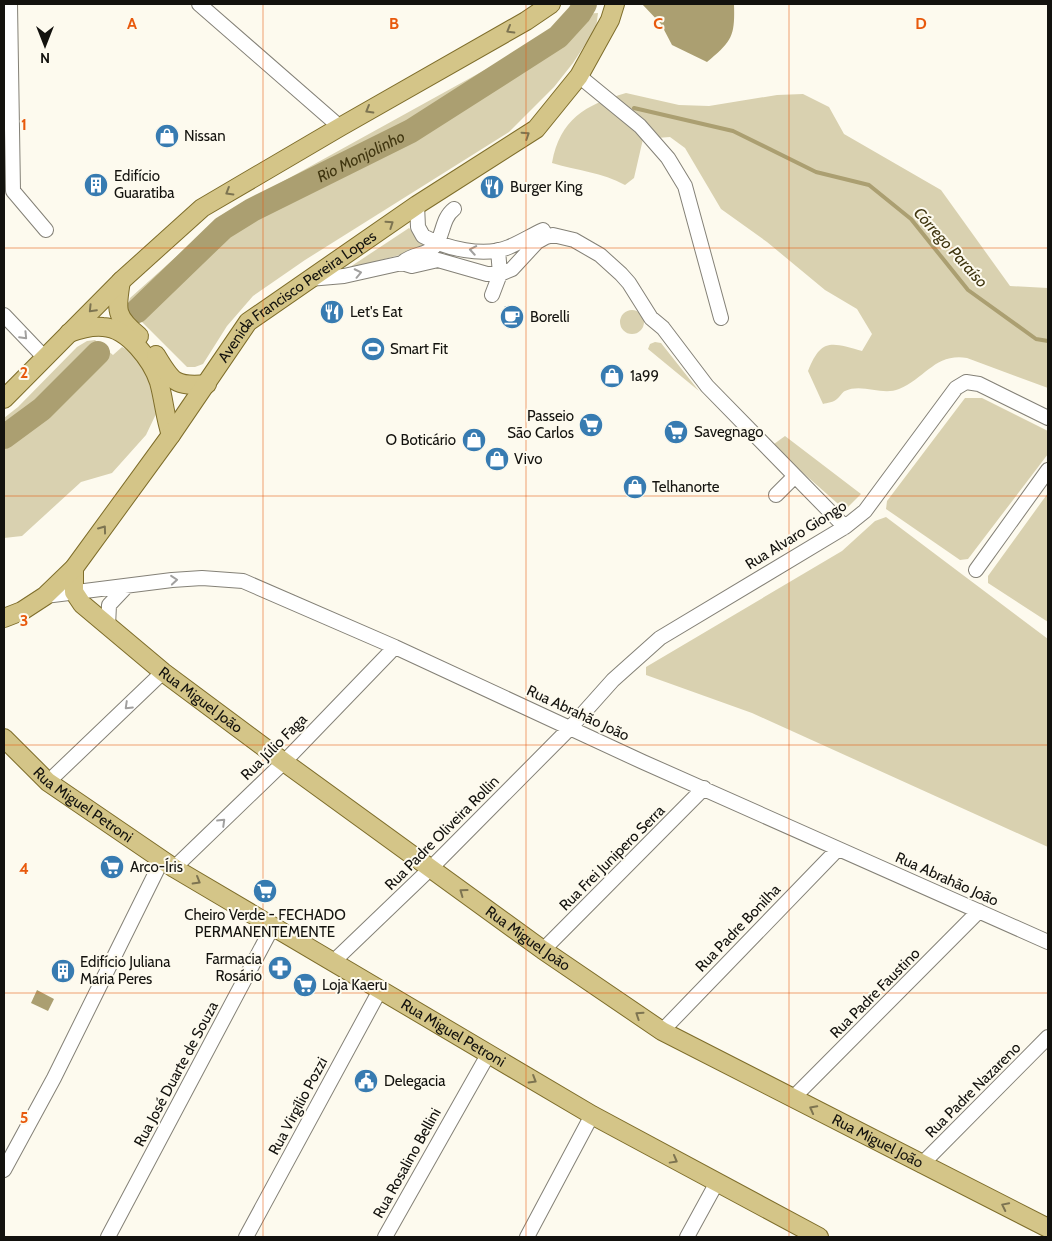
<svg xmlns="http://www.w3.org/2000/svg" width="1052" height="1241" viewBox="0 0 1052 1241" font-family="Cabin,sans-serif">
<style>
.green{fill:#d9d1b0}
.water{fill:#ab9f71}
.lines{fill:none;stroke-linecap:round;stroke-linejoin:round}
.stream{stroke:#ab9f71;stroke-width:4}
.river{stroke:#ab9f71;stroke-width:24}
.minor-casing{stroke:#848177;stroke-width:16}
.major-casing{stroke:#7e6d2a;stroke-width:20}
.minor{stroke:#fff;stroke-width:14}
.major{stroke:#d4c588;stroke-width:18}
.oneway{stroke:#7d7451}
.oneway2{stroke:#a1a09f}
.grid{fill:none;stroke:#e8590c;stroke-width:1;stroke-opacity:0.55}
.labels{text-anchor:middle;stroke-width:4;stroke-linejoin:round;paint-order:stroke}
.poi-label{font-size:15px;fill:#13120e;stroke:#fdfaee;text-anchor:start}
.street-label{font-size:15px;fill:#13120e;stroke:#fdfaee}
.water-label{font-size:16px;font-style:italic;fill:#403610;stroke:#fdfaee}
.grid-label{font-size:16px;text-anchor:middle;font-weight:bold;fill:#e8590c;stroke:#fdfaee;stroke-width:4;stroke-linejoin:round;paint-order:stroke}
</style>
<rect width="100%" height="100%" fill="#fdfaee"/>
<path class="green" d="M 598,13 L 596,28 L 573,63 L 554,87 L 509,132 L 305,260 L 253,296 L 227,326 L 203,364 L 195,367 L 187,367 L 127,307 L 130,298 L 224,214 L 548,35 L 569,15 Z
M 626,93 L 679,105 L 709,106 L 777,95 L 803,94 L 829,107 L 844,134 L 941,190 L 1010,286 L 1048,288 L 1048,388 L 967,358 C 935,353 926,378 899,389 C 882,396 862,383 845,391 C 842,392 840,397 837,399 C 834,402 827,403 823,404 L 808,371 C 821,338 831,342 862,351 L 872,334 L 857,309 L 825,290 L 767,242 L 721,209 L 685,148 L 670,137 L 643,139 L 634,178 L 625,185 C 602,172 578,171 552,163 C 560,119 585,105 626,93 Z
M 409,228 L 426,244 L 425,248 L 352,268 L 350,267 Z
M620 322a12 12 0 1 1 24 0a12 12 0 1 1-24 0Z
M 95,340 L 113,355 L 122,347 L 137,355 L 148,372 L 156,414 L 146,435 L 112,473 L 81,482 L 22,536 L 4,538 L 4,418 L 18,407 L 77,347 L 87,341 Z
M 655,342 L 661,343 L 699,391 L 648,349 L 650,344 Z
M 965,398 L 982,398 L 1048,431 L 1048,454 L 968,559 L 960,560 L 886,509 L 887,501 Z
M 785,436 L 861,494 L 845,510 L 776,449 L 774,444 Z
M 1048,493 L 1048,622 L 988,583 L 988,576 Z
M 886,517 L 1048,639 L 1048,847 L 752,713 L 646,675 L 646,667 L 842,551 L 875,521 Z"/>
<path class="water" d="M 642,4 L 734,4 C 735,37 732,41 707,62 L 672,45 L 661,24 Z
M 37,990 L 54,999 L 48,1011 L 31,1003 Z"/>
<g class="lines">
<path class="stream" d="M 634,108 L 733,131 L 816,172 L 869,185 L 911,219 L 968,290 L 1036,339 L 1048,341"/>
<g class="river">
<path id="s1" d="M 137,311 L 223,228 L 252,210 L 411,131 L 558,37 L 579,14 L 585,4"/>
<path d="M 4,437 L 42,409 L 98,353"/>
</g>
<g class="minor-casing">
<path id="minor" d="M 10,4 L 13,191 L 46,230
M 199,4 L 340,127
M 579,76 L 640,126 L 668,158 L 685,186 L 721,318
M 417,205 L 418,227 L 423,236 C 445,248 484,258 509,247 C 521,242 532,235 543,230
M 402,263 C 411,254 427,255 434,247 C 444,236 441,219 454,209
M 309,279 L 344,276 L 402,263 L 412,266 L 438,260 L 487,274 L 500,274 L 512,269 L 537,242 L 546,237 L 553,235 L 574,240 L 600,255 L 621,274 L 629,283 L 651,318 L 663,328 L 707,386 L 845,527
M 492,295 L 500,274 L 498,250
M 4,315 L 45,358
M 776,495 L 795,476
M 976,570 L 1048,470
M 45,596 L 172,580 L 202,578 L 243,581 L 395,647 L 643,762 L 1048,942
M 108,626 L 109,605 L 126,587
M 48,782 L 163,672
M 174,868 L 284,762 L 395,647
M 543,950 L 704,788
M 334,961 L 431,868 L 571,727 L 613,680 L 660,638 L 845,527 L 865,511 L 956,388 L 966,382 L 979,384 L 1048,418
M 662,1031 L 838,849
M 793,1098 L 979,911
M 921,1165 L 1048,1037
M 4,1170 L 54,1078 L 162,860
M 108,1237 L 273,926
M 246,1237 L 380,990
M 385,1237 L 489,1053
M 527,1237 L 592,1115
M 687,1237 L 716,1184"/>
</g>
<g class="major-casing">
<g id="major">
<path d="M 121,281 C 116,310 115,317 139,336"/>
<path d="M 69,333 C 80,329 92,326 103,327 C 128,328 152,361 159,382 C 164,400 165,418 171,435"/>
<path d="M 156,355 C 172,382 175,387 207,384"/>
<path d="M 4,399 L 121,281 L 202,208 L 340,127 L 526,21 L 551,4"/>
<path id="s2" d="M 74,568 L 74,592 L 82,604 L 163,672 L 284,762 L 543,950 L 662,1031 L 1048,1228"/>
<path id="s3" d="M 4,618 L 22,611 L 45,596 L 74,568 L 171,435 L 248,322 L 417,205 L 536,129 L 579,76 L 610,20 L 615,4"/>
<path id="s4" d="M 4,738 L 48,782 L 174,868 L 592,1115 L 819,1237"/>
</g>
</g>
<use href="#minor" class="minor"/>
<use href="#major" class="major"/>
</g>
<defs><path id="oneway-chevron" d="M-2-3.5L2.5 0L-2 3.5" fill="none" stroke-width="1.6" stroke-linecap="round" stroke-linejoin="round" transform="scale(1.25)"/></defs>
<g class="oneway">
<use href="#oneway-chevron" transform="translate(510 30) rotate(150)"/>
<use href="#oneway-chevron" transform="translate(369 110) rotate(150)"/>
<use href="#oneway-chevron" transform="translate(526 135) rotate(-33)"/>
<use href="#oneway-chevron" transform="translate(229 192) rotate(149)"/>
<use href="#oneway-chevron" transform="translate(390 224) rotate(-34)"/>
<use href="#oneway-chevron" transform="translate(92 309) rotate(134)"/>
<use href="#oneway-chevron" transform="translate(103 529) rotate(-54)"/>
<use href="#oneway-chevron" transform="translate(197 881) rotate(30)"/>
<use href="#oneway-chevron" transform="translate(463 892) rotate(-144)"/>
<use href="#oneway-chevron" transform="translate(639 1015) rotate(-146)"/>
<use href="#oneway-chevron" transform="translate(533 1080) rotate(31)"/>
<use href="#oneway-chevron" transform="translate(813 1109) rotate(-152)"/>
<use href="#oneway-chevron" transform="translate(674 1160) rotate(29)"/>
<use href="#oneway-chevron" transform="translate(1005 1206) rotate(-154)"/>
</g>
<g class="oneway2">
<use href="#oneway-chevron" transform="translate(473 250) rotate(-170)"/>
<use href="#oneway-chevron" transform="translate(358 273) rotate(-12)"/>
<use href="#oneway-chevron" transform="translate(24 336) rotate(46)"/>
<use href="#oneway-chevron" transform="translate(174 580) rotate(-5)"/>
<use href="#oneway-chevron" transform="translate(128 706) rotate(136)"/>
<use href="#oneway-chevron" transform="translate(222 822) rotate(-44)"/>
</g>
<path class="grid" d="M 263,4 L 263,1237M 526,4 L 526,1237M 789,4 L 789,1237M 4,248 L 1048,248M 4,496 L 1048,496M 4,745 L 1048,745M 4,993 L 1048,993"/>
<defs>
<g id="shop-disc" transform="scale(1.25)"><circle r="9.5" fill="#377bb1" stroke="#fdfaee"/><path d="M-5-2.5h2.3a2.7 3.5 0 0 1 5.4 0H5L5.5 6h-11ZM-1.5-2.5h3a1.5 2.3 0 0 0-3 0Z" fill="#fff"/></g>
<g id="building-disc" transform="scale(1.25)"><circle r="9.5" fill="#377bb1" stroke="#fdfaee"/><path d="M-4-6H4V6H1V3H-1V6H-4ZM-2.5-4.3h1.7v1.8h-1.7ZM.8-4.3h1.7v1.8H.8ZM-2.5-1h1.7V.8h-1.7ZM.8-1h1.7V.8H.8Z" fill="#fff"/></g>
<g id="restaurant-disc" transform="scale(1.25)"><circle r="9.5" fill="#377bb1" stroke="#fdfaee"/><path d="M-5-6h1v4h1v-4h1v4h1v-4h1v5L-1.5 .5V6h-2V.5L-5-1ZM5-6V6H3V1.5H1.5Q1.5-4 5-6Z" fill="#fff"/></g>
<g id="cafe-disc" transform="scale(1.25)"><circle r="9.5" fill="#377bb1" stroke="#fdfaee"/><path d="M-5.5-4.5H6V0H3Q3 3.5 0 3.5H-2.5Q-5.5 3.5-5.5 0ZM3-3.2v2h1.7v-2ZM-6 4.5H4V6H-6Z" fill="#fff"/></g>
<g id="stadium-disc" transform="scale(1.25)"><circle r="9.5" fill="#377bb1" stroke="#fdfaee"/><path d="M0-5a6.5 5 0 1 0 0 10a6.5 5 0 1 0 0-10ZM-3.5-1.8h7v3.6h-7Z" fill="#fff"/></g>
<g id="supermarket-disc" transform="scale(1.25)"><circle r="9.5" fill="#377bb1" stroke="#fdfaee"/><path d="M-6-5.5h2.5l.6 2H6L4.5 2H-2.5L-4.4-4H-6ZM-1.5 3.2a1.3 1.3 0 1 0 .1 0ZM3 3.2a1.3 1.3 0 1 0 .1 0Z" fill="#fff"/></g>
<g id="pharmacy-disc" transform="scale(1.25)"><circle r="9.5" fill="#377bb1" stroke="#fdfaee"/><path d="M-2-6h4v4h4v4h-4v4h-4v-4h-4v-4h4Z" fill="#fff"/></g>
<g id="civic-disc" transform="scale(1.25)"><circle r="9.5" fill="#377bb1" stroke="#fdfaee"/><path d="M-.6-6.5H3V-4.5H.6V-3L4-1V1h2V6H-6V1h2V-1L-.6-3ZM-1.2 2.5V6h2.4V2.5Z" fill="#fff"/></g>
</defs>
<g fill-rule="evenodd">
<use href="#shop-disc" x="167" y="136"/>
<use href="#building-disc" x="96" y="185"/>
<use href="#restaurant-disc" x="492" y="187"/>
<use href="#restaurant-disc" x="332" y="312"/>
<use href="#cafe-disc" x="512" y="317"/>
<use href="#stadium-disc" x="373" y="349"/>
<use href="#shop-disc" x="612" y="376"/>
<use href="#supermarket-disc" x="591" y="425"/>
<use href="#supermarket-disc" x="676" y="432"/>
<use href="#shop-disc" x="474" y="440"/>
<use href="#shop-disc" x="497" y="459"/>
<use href="#shop-disc" x="635" y="487"/>
<use href="#supermarket-disc" x="112" y="867"/>
<use href="#supermarket-disc" x="265" y="891"/>
<use href="#pharmacy-disc" x="280" y="968"/>
<use href="#building-disc" x="63" y="971"/>
<use href="#supermarket-disc" x="305" y="985"/>
<use href="#civic-disc" x="366" y="1081"/>
</g>
<g class="labels">
<g class="poi-label">
<text x="184" y="141">Nissan</text>
<text x="114" y="181">Edifício<tspan x="114" dy="17">Guaratiba</tspan></text>
<text x="510" y="192">Burger King</text>
<text x="350" y="317">Let's Eat</text>
<text x="530" y="322">Borelli</text>
<text x="390" y="354">Smart Fit</text>
<text x="630" y="381">1a99</text>
<text x="574" y="421" text-anchor="end">Passeio<tspan x="574" dy="17">São Carlos</tspan></text>
<text x="694" y="437">Savegnago</text>
<text x="456" y="445" text-anchor="end">O Boticário</text>
<text x="514" y="464">Vivo</text>
<text x="652" y="492">Telhanorte</text>
<text x="130" y="872">Arco-Íris</text>
<text x="265" y="920" text-anchor="middle">Cheiro Verde - FECHADO<tspan x="265" dy="17">PERMANENTEMENTE</tspan></text>
<text x="262" y="964" text-anchor="end">Farmacia<tspan x="262" dy="17">Rosário</tspan></text>
<text x="80" y="967">Edifício Juliana<tspan x="80" dy="17">Maria Peres</tspan></text>
<text x="322" y="990">Loja Kaeru</text>
<text x="384" y="1086">Delegacia</text>
</g>
<g class="street-label">
<text dy="5" stroke="none"><textPath href="#s3" startOffset="442">Avenida Francisco Pereira Lopes</textPath></text>
<text transform="translate(796 535) rotate(-32)" y="5">Rua Alvaro Giongo</text>
<text dy="5" stroke="none"><textPath href="#s2" startOffset="191">Rua Miguel João</textPath></text>
<text transform="translate(578 713) rotate(25)" y="5">Rua Abrahão João</text>
<text transform="translate(274 747) rotate(-45)" y="5">Rua Júlio Faga</text>
<text dy="5" stroke="none"><textPath href="#s4" startOffset="104">Rua Miguel Petroni</textPath></text>
<text transform="translate(442 833) rotate(-45)" y="5">Rua Padre Oliveira Rollin</text>
<text transform="translate(612 858) rotate(-45)" y="5">Rua Frei Junipero Serra</text>
<text transform="translate(947 879) rotate(24)" y="5">Rua Abrahão João</text>
<text transform="translate(738 928) rotate(-46)" y="5">Rua Padre Bonilha</text>
<text dy="5" stroke="none"><textPath href="#s2" startOffset="596">Rua Miguel João</textPath></text>
<text transform="translate(875 993) rotate(-45)" y="5">Rua Padre Faustino</text>
<text dy="5" stroke="none"><textPath href="#s4" startOffset="539">Rua Miguel Petroni</textPath></text>
<text transform="translate(176 1074) rotate(-62)" y="5">Rua José Duarte de Souza</text>
<text transform="translate(973 1090) rotate(-45)" y="5">Rua Padre Nazareno</text>
<text transform="translate(298 1106) rotate(-62)" y="5">Rua Virgílio Pozzi</text>
<text dy="5" stroke="none"><textPath href="#s2" startOffset="1001">Rua Miguel João</textPath></text>
<text transform="translate(407 1163) rotate(-61)" y="5">Rua Rosalino Bellini</text>
</g>
<g class="water-label">
<text dy="6" stroke="none"><textPath href="#s1" startOffset="275">Rio Monjolinho</textPath></text>
<text transform="translate(951 247) rotate(48)" y="6">Córrego Paraíso</text>
</g>
</g>
<g class="grid-label">
<text x="132" y="29">A</text>
<text x="394" y="29">B</text>
<text x="658" y="29">C</text>
<text x="921" y="29">D</text>
<text x="24" y="130">1</text>
<text x="24" y="378">2</text>
<text x="24" y="626">3</text>
<text x="24" y="874">4</text>
<text x="24" y="1123">5</text>
</g>
<rect width="1052" height="1241" fill="none" stroke="#13120e" stroke-width="10"/>
<g transform="translate(45 45) rotate(180)" stroke="#fdfaee" stroke-width="4" paint-order="stroke">
<path d="M0-4L9 19L0 12L-9 19Z" fill="#13120e"/>
<text y="-8" font-size="14" font-weight="bold" text-anchor="middle" fill="#13120e">N</text>
</g>
</svg>
